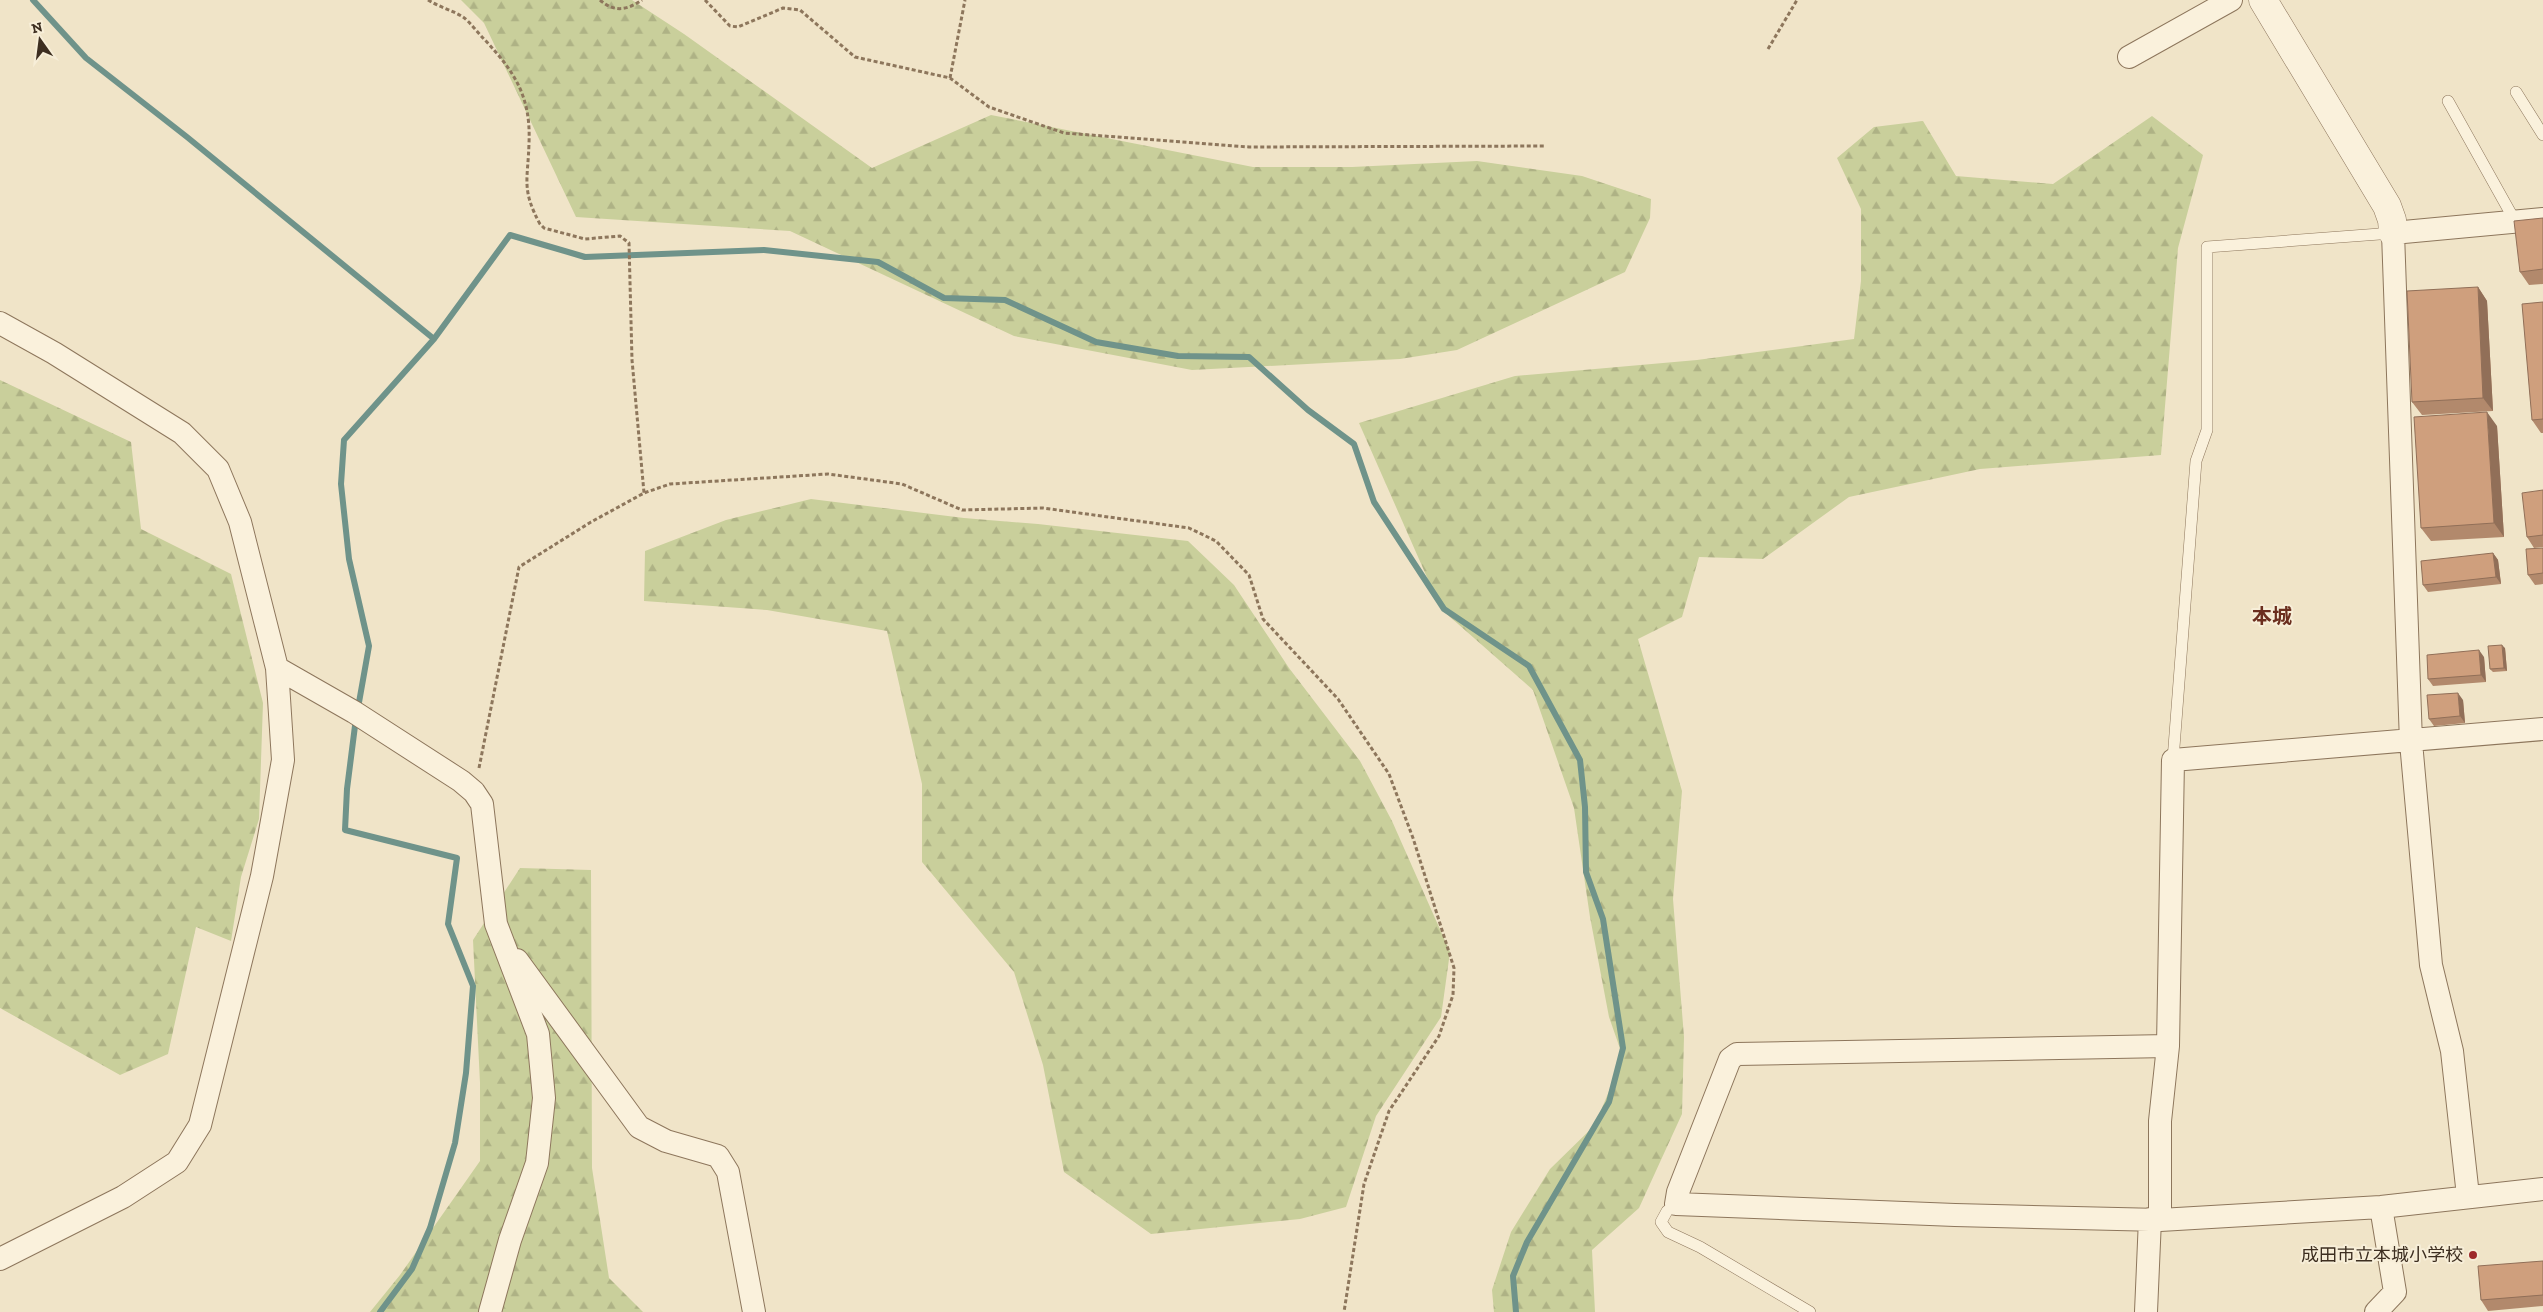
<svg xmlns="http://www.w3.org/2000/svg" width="2543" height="1312" viewBox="0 0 2543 1312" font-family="'Zilla Slab','Noto Sans JP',serif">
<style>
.forest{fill:url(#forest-firs)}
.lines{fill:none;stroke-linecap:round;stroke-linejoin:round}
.stream{stroke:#6f938a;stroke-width:6}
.service-casing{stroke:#8d765c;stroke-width:12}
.minor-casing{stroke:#8d765c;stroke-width:24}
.tertiary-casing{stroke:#8d765c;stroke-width:29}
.path{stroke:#8d765c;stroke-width:3;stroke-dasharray:4 2.5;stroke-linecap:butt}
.service{stroke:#faf1dc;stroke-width:11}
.minor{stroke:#faf1dc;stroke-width:22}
.tertiary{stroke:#faf1dc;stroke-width:28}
.wall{fill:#b2896c}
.shaded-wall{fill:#916f58}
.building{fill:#cf9f7d;stroke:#916f58}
.poi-dot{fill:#9e2a2b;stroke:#f7eed8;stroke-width:2}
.labels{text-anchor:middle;stroke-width:4;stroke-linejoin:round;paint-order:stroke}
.poi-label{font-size:18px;fill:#3d2e20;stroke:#f7eed8;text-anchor:end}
.quarter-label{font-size:20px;font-weight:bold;fill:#6b2e1e;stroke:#f7eed8}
</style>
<defs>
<pattern id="forest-firs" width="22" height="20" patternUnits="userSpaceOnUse" patternTransform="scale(1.25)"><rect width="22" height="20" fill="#c9cf9b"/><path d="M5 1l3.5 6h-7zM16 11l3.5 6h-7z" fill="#aeb285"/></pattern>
</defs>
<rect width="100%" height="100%" fill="#f0e4c8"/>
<path class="forest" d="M 461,0 L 632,0 L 684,34 L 872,168 L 991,115 L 1253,167 L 1352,167 L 1477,161 L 1582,176 L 1651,199 L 1650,218 L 1625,272 L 1457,350 L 1400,359 L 1192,370 L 1014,336 L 790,231 L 576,217 L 484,23 Z
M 2152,116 L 2203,155 L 2178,248 L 2161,455 L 1980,469 L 1849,497 L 1763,559 L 1699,557 L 1682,617 L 1638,639 L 1682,791 L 1673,899 L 1684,1037 L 1682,1114 L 1639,1208 L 1592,1250 L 1595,1312 L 1494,1312 L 1492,1290 L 1511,1232 L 1550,1169 L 1595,1125 L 1623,1057 L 1609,1017 L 1590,917 L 1574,808 L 1533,690 L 1441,609 L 1359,423 L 1515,376 L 1697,360 L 1854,339 L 1861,281 L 1861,209 L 1837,158 L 1874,127 L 1923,121 L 1956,176 L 2053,184 Z
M 0,380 L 131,442 L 141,529 L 231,574 L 263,703 L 259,819 L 241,877 L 231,941 L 196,927 L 168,1054 L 120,1075 L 0,1008 Z
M 811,499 L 964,518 L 1038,524 L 1188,541 L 1234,585 L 1289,668 L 1360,761 L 1392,821 L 1450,952 L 1441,1017 L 1376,1116 L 1346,1207 L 1300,1219 L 1151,1234 L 1064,1172 L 1043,1065 L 1014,972 L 922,862 L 922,784 L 887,631 L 767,610 L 644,601 L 645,551 L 726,520 Z
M 520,868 L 591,870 L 592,1168 L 609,1278 L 643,1312 L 370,1312 L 400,1275 L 480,1161 L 480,1083 L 473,940 Z"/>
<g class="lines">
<path class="stream" d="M 33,0 L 86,58 L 187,137 L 434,339
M 358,708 L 369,646 L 349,559 L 341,484 L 344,440 L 434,339 L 510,235 L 585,257 L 764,250 L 878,262 L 944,298 L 1005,300 L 1096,342 L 1178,356 L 1249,357 L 1308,410 L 1354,444 L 1374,502 L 1444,609 L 1529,666 L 1580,760 L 1585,807 L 1586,872 L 1603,919 L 1623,1048 L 1609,1102 L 1527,1242 L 1513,1276 L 1516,1312
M 356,718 L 347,789 L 345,830 L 457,858 L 448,924 L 473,986 L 466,1073 L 455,1143 L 430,1228 L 412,1269 L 380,1312"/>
<g class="service-casing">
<path id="service" d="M 2516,92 L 2543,135
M 2448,101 L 2515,221
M 2173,760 L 2196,461 L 2207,430 L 2207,247 L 2393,233
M 1676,1204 L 1667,1211 L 1661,1222 L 1668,1232 L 1700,1247 L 1810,1312"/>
</g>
<g class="minor-casing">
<path id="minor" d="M 2129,57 L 2231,0
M 0,323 L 54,353 L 182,433 L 218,469 L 240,522 L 277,668 L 283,760 L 262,876 L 200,1125 L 177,1162 L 123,1197 L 0,1259
M 277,668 L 354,712 L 461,781 L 474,792 L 482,804 L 496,924 L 538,1034 L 544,1098 L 537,1163 L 510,1240 L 490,1312
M 517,960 L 639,1127 L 666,1141 L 718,1156 L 728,1172 L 754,1312
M 2168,1046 L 1737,1054 L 1730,1059 L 1678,1192 L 1676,1204 L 1955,1215 L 2160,1220 L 2381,1207 L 2543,1189
M 2468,1196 L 2452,1051 L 2431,965 L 2411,742 L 2393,233 L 2543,219
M 2160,1220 L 2160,1121 L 2168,1046 L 2173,760 L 2543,729
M 2146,1312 L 2150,1219
M 2376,1312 L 2395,1292 L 2381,1207"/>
</g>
<g class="tertiary-casing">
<path id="tertiary" d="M 2263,0 L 2387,206 L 2392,220 L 2393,233"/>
</g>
<path class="path" d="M 428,0 C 439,7 452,10 463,17 C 470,22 477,32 484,39 C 515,72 531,97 529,143 C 528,180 521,189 540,224 L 544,228 L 585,239 L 620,236 L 629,243 L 632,360 L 644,493
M 600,0 C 615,13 627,10 642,0
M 705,0 L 730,26 L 738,27 L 783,8 L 800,10 L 855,57 L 950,78 L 989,107 L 1064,133 L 1249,147 L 1546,146
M 1768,49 L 1797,0
M 950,78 L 965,0
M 479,768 L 519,567 L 591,522 L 644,493 L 670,484 L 828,474 L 902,484 L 962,510 L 1043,508 L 1189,528 L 1216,541 L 1249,575 L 1263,619 L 1338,699 L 1389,774 L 1413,838 L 1454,968 L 1453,995 L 1439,1036 L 1389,1111 L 1364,1184 L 1344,1312"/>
<use href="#service" class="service"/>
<use href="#minor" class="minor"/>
<use href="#tertiary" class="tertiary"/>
</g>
<path class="wall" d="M 2543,218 L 2543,284 L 2529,285 L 2520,272 Z
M 2478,287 L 2487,301 L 2493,411 L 2422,415 L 2412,402 Z
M 2543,302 L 2543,433 L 2541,433 L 2532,420 Z
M 2497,426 L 2504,537 L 2431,541 L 2421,528 Z
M 2543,490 L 2543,547 L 2534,548 L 2527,537 Z
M 2543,548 L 2543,584 L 2535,585 L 2528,575 Z
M 2493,553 L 2498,560 L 2501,584 L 2428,592 L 2423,585 Z
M 2505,648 L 2507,671 L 2493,672 L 2490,669 Z
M 2484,657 L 2486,682 L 2433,686 L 2428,679 Z
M 2463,700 L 2465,723 L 2434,726 L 2429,719 Z
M 2543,1261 L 2543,1306 L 2488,1311 L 2481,1300 Z"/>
<path class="shaded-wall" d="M 2478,287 L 2487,301 L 2493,411 L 2483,398 Z
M 2487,412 L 2497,426 L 2504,537 L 2494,523 Z
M 2493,553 L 2498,560 L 2501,584 L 2496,577 Z
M 2502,645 L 2505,648 L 2507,671 L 2504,668 Z
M 2479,650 L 2484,657 L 2486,682 L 2481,675 Z
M 2458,693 L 2463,700 L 2465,723 L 2460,716 Z"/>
<path class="building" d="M 2543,218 L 2543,269 L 2520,272 L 2514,221 Z
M 2478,287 L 2483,398 L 2412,402 L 2407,291 Z
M 2543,302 L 2543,419 L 2532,420 L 2522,304 Z
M 2487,412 L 2494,523 L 2421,528 L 2414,417 Z
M 2543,490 L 2543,535 L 2527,537 L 2522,493 Z
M 2543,548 L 2543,573 L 2528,575 L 2526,549 Z
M 2493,553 L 2496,577 L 2423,585 L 2421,561 Z
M 2502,645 L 2504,668 L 2490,669 L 2488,646 Z
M 2479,650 L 2481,675 L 2428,679 L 2427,655 Z
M 2458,693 L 2460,716 L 2429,719 L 2427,695 Z
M 2543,1261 L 2543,1295 L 2481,1300 L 2478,1266 Z"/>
<circle class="poi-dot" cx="2473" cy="1255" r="5"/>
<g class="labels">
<g class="poi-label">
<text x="2463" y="1261">成田市立本城小学校</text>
</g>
<g class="quarter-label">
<text x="2272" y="623">本城</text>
</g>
</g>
<g transform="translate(40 40) rotate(346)" stroke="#f7eed8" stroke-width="4" paint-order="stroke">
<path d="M0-4L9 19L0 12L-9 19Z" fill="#3d2e20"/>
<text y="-8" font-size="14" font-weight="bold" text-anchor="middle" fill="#3d2e20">N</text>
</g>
</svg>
